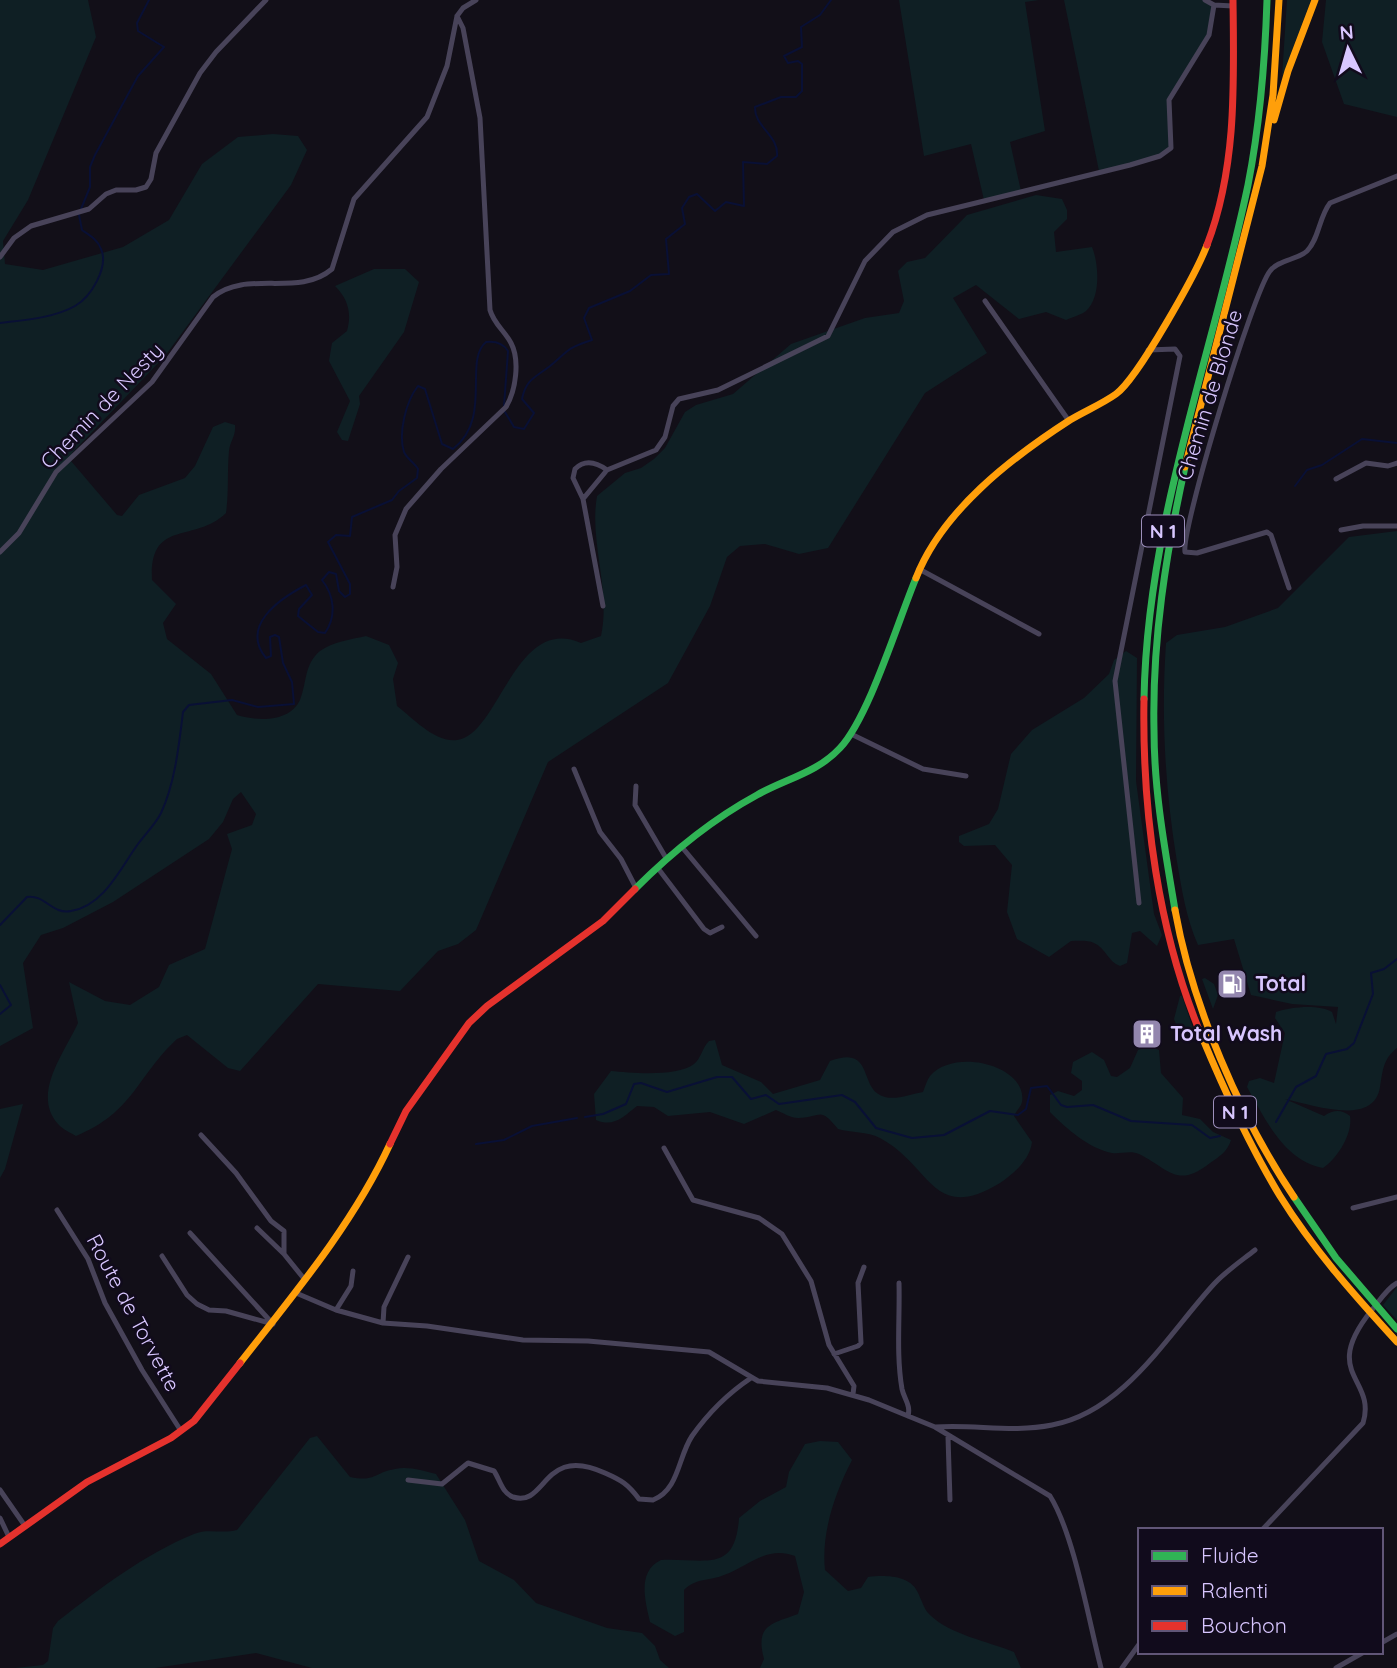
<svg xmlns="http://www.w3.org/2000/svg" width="1397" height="1668" viewBox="0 0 1397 1668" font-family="Quicksand,sans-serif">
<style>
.green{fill:#0f1f24}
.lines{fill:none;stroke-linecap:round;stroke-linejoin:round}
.stream{stroke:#091035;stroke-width:2}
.street{stroke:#484359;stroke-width:5}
.fast{stroke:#30b455;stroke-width:7}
.slow{stroke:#ff9f0a;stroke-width:7}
.jam{stroke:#e5322d;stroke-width:7}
.labels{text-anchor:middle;stroke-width:5;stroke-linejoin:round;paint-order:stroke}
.shield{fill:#110b1c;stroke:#9c8ebb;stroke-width:2}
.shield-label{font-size:19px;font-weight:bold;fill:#d8c6ff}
.street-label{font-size:21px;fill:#d8c6ff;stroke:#110b1c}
.poi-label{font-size:21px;font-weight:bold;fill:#d8c6ff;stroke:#110b1c;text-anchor:start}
</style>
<rect width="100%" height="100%" fill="#120f18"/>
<path class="green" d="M 0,0 L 88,0 L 96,37 L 28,200 L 3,241 L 5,264 L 43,270 L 123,247 L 169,220 L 202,164 L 238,137 L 273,134 L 298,136 L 307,150 L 291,185 L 165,356 L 72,453 L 71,461 L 117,515 L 122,516 L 139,495 L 185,478 L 195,466 L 213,427 L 225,422 L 235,425 C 236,437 230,441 229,451 C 227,472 229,492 226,513 C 194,544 149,518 152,580 L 176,604 L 163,623 L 167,639 L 211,674 L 237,715 C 257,721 289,723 300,700 C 307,683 304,664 320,651 C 332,642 353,639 366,636 L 389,645 L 398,663 L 393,679 L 397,706 C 413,718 435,743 457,740 C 499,735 515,614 581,643 L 601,636 C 611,589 589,542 597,496 L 625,473 L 641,468 L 654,459 L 665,448 L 685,412 L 696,405 L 733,394 L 791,344 L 865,318 L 899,313 L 904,301 L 898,271 L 907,262 L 925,258 L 967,215 L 1036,195 L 1062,199 L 1067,210 L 1067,219 L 1054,232 L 1056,252 L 1092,247 C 1099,264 1101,298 1086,311 C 1081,315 1072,317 1066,320 L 1046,312 L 1019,319 L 976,285 L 953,298 L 987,353 L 925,393 L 828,548 L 799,554 L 765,544 L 740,546 L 727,557 L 710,606 L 668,683 L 548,762 L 476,930 L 458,944 L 438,951 L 400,991 L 318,984 L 240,1071 L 228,1068 L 187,1035 L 177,1039 C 137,1076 134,1112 76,1136 C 71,1133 62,1129 58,1124 C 31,1094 65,1052 78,1023 L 69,982 L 105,1001 L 130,1005 L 159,987 L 169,965 L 205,949 L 232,849 L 227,834 L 252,825 L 256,814 L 241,792 L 233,799 L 223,822 L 209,839 L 113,902 L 63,928 L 41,935 L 23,963 L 33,1028 L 0,1046 Z
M 899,0 L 1039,0 L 1025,2 L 1045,131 L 1010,142 L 1021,191 L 984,200 L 971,144 L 924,156 Z
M 1064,0 L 1205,0 L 1214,5 L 1209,35 L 1169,100 L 1171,148 L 1160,156 L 1099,171 Z
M 1287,0 L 1311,0 L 1282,77 Z
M 1326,0 L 1397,0 L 1397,117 L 1344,104 L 1322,42 Z
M 374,269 L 405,269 L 419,282 L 404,332 L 359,396 L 360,404 L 348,441 L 342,440 L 337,432 L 350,401 L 329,361 L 332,343 L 347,331 C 352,313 348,299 335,286 Z
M 1397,531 L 1397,1048 C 1383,1059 1383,1070 1380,1087 C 1374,1127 1313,1105 1285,1099 L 1324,1116 C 1333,1110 1341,1109 1350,1116 C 1353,1134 1337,1159 1323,1168 C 1284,1161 1265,1119 1247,1087 L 1249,1081 L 1260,1078 L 1274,1083 L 1285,1033 L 1275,1018 L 1276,1012 C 1290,1007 1319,1004 1332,1012 L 1336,1024 L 1338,1007 L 1292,1004 L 1251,995 L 1234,939 L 1198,945 C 1186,918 1182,890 1177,862 C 1165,789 1161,717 1166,643 L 1177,635 L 1225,627 L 1278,608 L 1349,537 Z
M 1126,651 L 1137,658 L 1136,781 L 1154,914 L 1162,935 L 1157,946 L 1140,931 L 1132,933 L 1127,963 L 1120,966 C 1108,962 1106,948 1094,943 C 1088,940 1078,941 1071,941 L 1049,957 L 1017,939 L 1007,912 L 1012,865 L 995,845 L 964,846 L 959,842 L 959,836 L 989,824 L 998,809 L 1011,754 L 1032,730 L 1084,698 L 1109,674 L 1114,660 Z
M 1205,978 L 1214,984 L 1218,995 L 1213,1009 L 1202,979 Z
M 1180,996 L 1182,996 L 1196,1037 L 1178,1030 L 1174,1019 Z
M 715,1040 L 722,1065 L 761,1082 L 773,1094 L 820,1080 L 830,1061 C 876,1044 857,1090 885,1097 C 896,1100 912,1094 923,1092 C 925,1087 927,1080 930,1076 C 955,1047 1028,1066 1022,1102 C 1021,1107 1016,1111 1014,1116 L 1032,1142 C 1030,1159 1015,1173 1000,1183 C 932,1224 932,1166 880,1138 C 867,1131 851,1133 838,1129 C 819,1106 823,1117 798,1118 C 791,1118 783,1113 776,1110 L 744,1124 L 710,1112 L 668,1116 L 654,1107 L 637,1106 C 624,1116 614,1128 596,1120 L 594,1094 L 611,1071 C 632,1073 677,1077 694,1064 C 701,1059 702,1048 709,1041 Z
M 1149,1046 L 1159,1050 L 1161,1073 L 1183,1098 L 1182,1115 L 1200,1119 L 1213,1132 L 1231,1140 C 1227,1152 1220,1156 1210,1163 C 1177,1189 1169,1169 1139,1154 C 1131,1150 1121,1154 1112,1153 C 1088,1148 1067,1129 1050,1112 L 1050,1095 L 1058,1091 L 1074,1096 L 1082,1090 L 1082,1081 L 1071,1073 L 1073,1062 L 1092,1052 L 1104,1060 L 1111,1076 L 1117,1077 L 1130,1068 L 1138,1050 Z
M 23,1104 L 5,1169 L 0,1178 L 0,1109 Z
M 1397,1287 L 1397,1320 L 1383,1305 Z
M 317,1436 L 350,1477 C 376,1482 373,1473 395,1469 C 409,1466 423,1471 436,1474 L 465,1520 L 479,1561 L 514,1580 L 536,1603 L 607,1628 L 642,1633 L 655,1646 L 660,1660 L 669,1668 L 312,1668 L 256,1653 L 155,1668 L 15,1668 L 43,1665 L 48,1661 L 53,1628 L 58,1621 C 102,1587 143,1555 194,1534 C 207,1528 222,1534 237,1530 L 310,1438 Z
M 820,1441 L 838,1442 L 852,1460 C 835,1493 821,1533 825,1570 L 848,1591 L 861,1588 L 868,1577 C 884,1575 909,1575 917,1591 C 921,1598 924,1610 930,1615 C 951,1635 987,1641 1014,1652 L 1021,1668 L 760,1668 L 764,1659 C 755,1625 771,1624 798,1614 L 804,1592 L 795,1556 C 767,1545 749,1566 724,1575 C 710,1581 695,1578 684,1590 L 684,1632 L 675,1636 L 650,1622 C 645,1601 637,1571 661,1560 C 706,1558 735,1574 739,1518 L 760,1501 L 786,1487 L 789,1472 L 805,1444 Z"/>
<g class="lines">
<path class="stream" d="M 81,209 L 90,187 L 90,167 L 95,155 L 138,76 L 164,47 L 138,31 L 137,23 L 149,0
M 0,323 C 24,320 54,318 75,306 C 91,297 109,267 101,249 C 98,240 89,235 82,230 L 79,215
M 505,412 L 514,427 L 524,429 L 534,413 L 522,399 C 526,379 536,377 550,366 C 569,350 567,348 592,340 L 584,318 L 589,308 L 630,291 L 651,275 L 669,274 L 666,239 L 685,224 L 682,208 L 689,197 L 697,194 L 715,211 L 726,202 L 744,206 L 743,162 L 767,164 L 777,156 C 779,135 754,127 755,107 L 781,97 L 796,97 L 802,91 L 802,64 L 798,61 L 788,63 L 784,56 L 802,47 L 801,27 L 820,15 L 831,0
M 1295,486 L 1307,470 L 1322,465 L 1362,439 L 1397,443
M 0,925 L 27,897 C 45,894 52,915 71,911 C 104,906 121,867 138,844 C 146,833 155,825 161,813 C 175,783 179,745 183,712 L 189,705 L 232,700 L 258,707 L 294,704 L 292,682 L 283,663 L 279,637 L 275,635 L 270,637 L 271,656 L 266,658 C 240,626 279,599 306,585 L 312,595 L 299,609 L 298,616 L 318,632 L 325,633 C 337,616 334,595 322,580 L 329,572 L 336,574 L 339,591 L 345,597 L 350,594 L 350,584 L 328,542 L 336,535 L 350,536 L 352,517 L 392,500 L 399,491 L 417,478 L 418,469 C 415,463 407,459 404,452 C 398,433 406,401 418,386 L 425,389 L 442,444 L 453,449 C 493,418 463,361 486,342 C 495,341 503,343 508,351 L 504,406
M 0,985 L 11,1005 L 0,1014
M 585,1117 L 603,1114 L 626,1104 L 634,1084 L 641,1083 L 667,1092 L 717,1077 L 732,1077 L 751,1099 L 766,1095 L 779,1104 L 842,1095 L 855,1102 L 876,1128 L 912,1138 L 944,1135 L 990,1111 L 1018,1115 L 1026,1109 L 1031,1088 L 1047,1086 L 1061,1105 L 1067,1107 L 1093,1105 L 1131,1121 L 1192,1125 L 1210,1138 L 1220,1136
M 1276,1122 L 1296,1087 L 1316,1076 L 1326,1054 L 1347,1049 L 1354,1043 L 1373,994 L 1371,973 L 1384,969 L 1397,959
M 476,1144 L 504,1140 L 532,1126 L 577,1118"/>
<path class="street" d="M 1205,0 L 1214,5 L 1233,6
M 0,257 L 14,238 L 31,226 L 89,209 L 106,194 L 116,190 L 136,190 L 146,187 L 151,179 L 156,153 L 200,73 L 216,52 L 266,0
M 985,301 L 1069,421
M 1336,479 L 1366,463 L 1388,466 L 1397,463
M 583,499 L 573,478 L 575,469 C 585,459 596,462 607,470
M 1341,530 L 1363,526 L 1397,526
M 0,552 L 19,533 L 56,472 L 152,382 L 213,297 C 247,269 298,298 332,269 L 354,199 L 427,117 L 447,66 L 457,16 L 463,8 L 476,0
M 919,569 L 1039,634
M 393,587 L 397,567 L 395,535 L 406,509 L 441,469 L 506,407 C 516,390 520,360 511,343 C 504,330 494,324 490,310 L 480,118 L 463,28 L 457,16
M 1289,588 L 1271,535 L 1267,532 L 1197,553 L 1185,552 C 1181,529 1253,292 1270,271 C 1278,260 1297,260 1307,251 C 1319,239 1319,217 1330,203 L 1397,176
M 603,606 L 583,499 L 607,470 L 656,450 L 665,437 L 673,406 L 679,399 L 718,390 L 828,336 L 865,261 L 893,232 L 927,215 L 1130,165 L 1160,156 L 1171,148 L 1169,100 L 1209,35 L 1214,5
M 851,734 L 923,769 L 966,776
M 574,769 L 600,832 L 621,859 L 636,888
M 636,786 L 635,805 L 666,858
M 681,846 L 756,936
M 657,867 L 704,929 L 710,933 L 722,927
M 1139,903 L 1115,681 L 1180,356 L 1175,349 L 1148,350
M 201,1135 L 236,1173 L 271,1221 L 284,1231 L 284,1254 L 305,1280
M 664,1148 L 693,1200 L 759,1218 L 782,1234 L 811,1281 L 829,1345 L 854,1386 L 853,1394
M 1353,1208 L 1397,1197
M 57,1210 L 88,1259 L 105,1303 L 142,1370 L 181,1431
M 257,1228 L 284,1254
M 190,1233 L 273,1324
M 162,1256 L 187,1295 L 197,1304 L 209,1310 L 226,1311 L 273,1324
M 899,1283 C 900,1318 896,1354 902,1389 C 904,1399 911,1405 908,1416
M 296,1293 L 336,1310 L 383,1323 L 427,1326 L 523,1340 L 588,1341 L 709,1352 L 758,1381 L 827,1388 L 869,1400 L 908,1416 L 935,1427 L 1050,1496 C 1074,1534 1089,1622 1101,1668
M 336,1310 L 351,1286 L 353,1271
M 383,1323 L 384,1307 L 408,1257
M 834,1354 L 858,1346 L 861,1343 L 858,1283 L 864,1267
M 935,1427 C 974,1424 1013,1433 1052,1425 C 1124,1412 1168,1334 1214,1284 C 1226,1271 1241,1261 1255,1250
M 948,1437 L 950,1500
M 408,1480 L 442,1484 L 468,1463 L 494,1471 C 500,1480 502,1493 513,1497 C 547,1508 542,1444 605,1473 C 621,1480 628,1484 639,1499 L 653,1500 C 679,1490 678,1457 692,1436 C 709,1412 727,1394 751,1378
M 0,1490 L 25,1526
M 0,1518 L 9,1537
M 1262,1530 L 1363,1423 C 1377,1378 1320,1375 1371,1311 C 1379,1302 1386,1289 1397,1283
M 1381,1643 L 1397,1634
M 1122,1668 L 1140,1643
M 1336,1668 L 1364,1652"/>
<path class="fast" d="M 1144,699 C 1147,522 1212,357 1248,185 C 1260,124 1265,62 1267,0
M 635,889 C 671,853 711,820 757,795 C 785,779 817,773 840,748 C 869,717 898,621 916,578
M 1175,910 C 1165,850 1154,791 1154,730 C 1152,641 1166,553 1185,467
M 1294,1197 L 1336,1258 L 1397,1329"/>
<path class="slow" d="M 1274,120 L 1288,71 L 1315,0
M 1185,467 L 1262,166 L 1273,95 L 1279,0
M 916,578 C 942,511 1011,458 1070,420 C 1085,411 1102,404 1116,394 C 1138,378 1197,272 1207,245
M 1175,910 C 1192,1005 1240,1117 1294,1197
M 1202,1037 C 1225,1092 1249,1145 1280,1196 C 1313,1249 1355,1296 1397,1342
M 240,1363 C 294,1294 353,1224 390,1144"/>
<path class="jam" d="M 1207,245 C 1237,167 1234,82 1233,0
M 1144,699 C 1142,812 1158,933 1202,1037
M 390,1144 L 406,1111 L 469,1023 L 487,1006 L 603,921 L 635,889
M 0,1544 L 87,1482 L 171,1438 L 194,1421 L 240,1363"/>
</g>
<defs>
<g id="fuel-square" transform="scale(1.575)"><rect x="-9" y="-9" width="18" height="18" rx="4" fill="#9386ae" stroke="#110b1c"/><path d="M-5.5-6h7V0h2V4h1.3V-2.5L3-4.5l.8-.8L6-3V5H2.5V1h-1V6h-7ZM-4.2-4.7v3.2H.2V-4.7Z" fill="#fff"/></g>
<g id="building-square" transform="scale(1.575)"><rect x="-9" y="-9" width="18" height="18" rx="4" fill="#9386ae" stroke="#110b1c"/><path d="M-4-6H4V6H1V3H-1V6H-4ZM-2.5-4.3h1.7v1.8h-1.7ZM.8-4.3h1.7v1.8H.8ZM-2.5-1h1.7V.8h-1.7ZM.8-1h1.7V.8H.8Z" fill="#fff"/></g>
</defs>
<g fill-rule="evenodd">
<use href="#fuel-square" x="1232" y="984"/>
<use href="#building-square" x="1147" y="1034"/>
</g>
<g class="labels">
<g class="shield">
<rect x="1142" y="515.5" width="42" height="31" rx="5"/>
<rect x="1214" y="1096.5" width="42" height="31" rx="5"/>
</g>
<g class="shield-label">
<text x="1163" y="538">N 1</text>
<text x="1235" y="1119">N 1</text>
</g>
<g class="street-label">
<text transform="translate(1210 395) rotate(-73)" y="7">Chemin de Blonde</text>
<text transform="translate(102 406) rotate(-46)" y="7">Chemin de Nesty</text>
<text transform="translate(133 1313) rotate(62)" y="7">Route de Torvette</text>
</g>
<g class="poi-label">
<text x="1255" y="991">Total</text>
<text x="1170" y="1041">Total Wash</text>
</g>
</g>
<rect x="1138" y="1528" width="245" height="126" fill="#110b1c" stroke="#615677" stroke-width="2"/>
<rect x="1152" y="1551" width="35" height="10" fill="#30b455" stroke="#615677" stroke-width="2"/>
<text x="1201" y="1563" font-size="21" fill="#d8c6ff">Fluide</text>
<rect x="1152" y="1586" width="35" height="10" fill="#ff9f0a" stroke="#615677" stroke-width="2"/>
<text x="1201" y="1598" font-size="21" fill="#d8c6ff">Ralenti</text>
<rect x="1152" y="1621" width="35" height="10" fill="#e5322d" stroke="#615677" stroke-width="2"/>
<text x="1201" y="1633" font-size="21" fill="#d8c6ff">Bouchon</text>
<g transform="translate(1348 49) rotate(355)" stroke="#110b1c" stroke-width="5" paint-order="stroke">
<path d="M0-5L12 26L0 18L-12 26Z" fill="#d8c6ff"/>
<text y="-10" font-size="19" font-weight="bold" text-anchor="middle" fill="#d8c6ff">N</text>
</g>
</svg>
